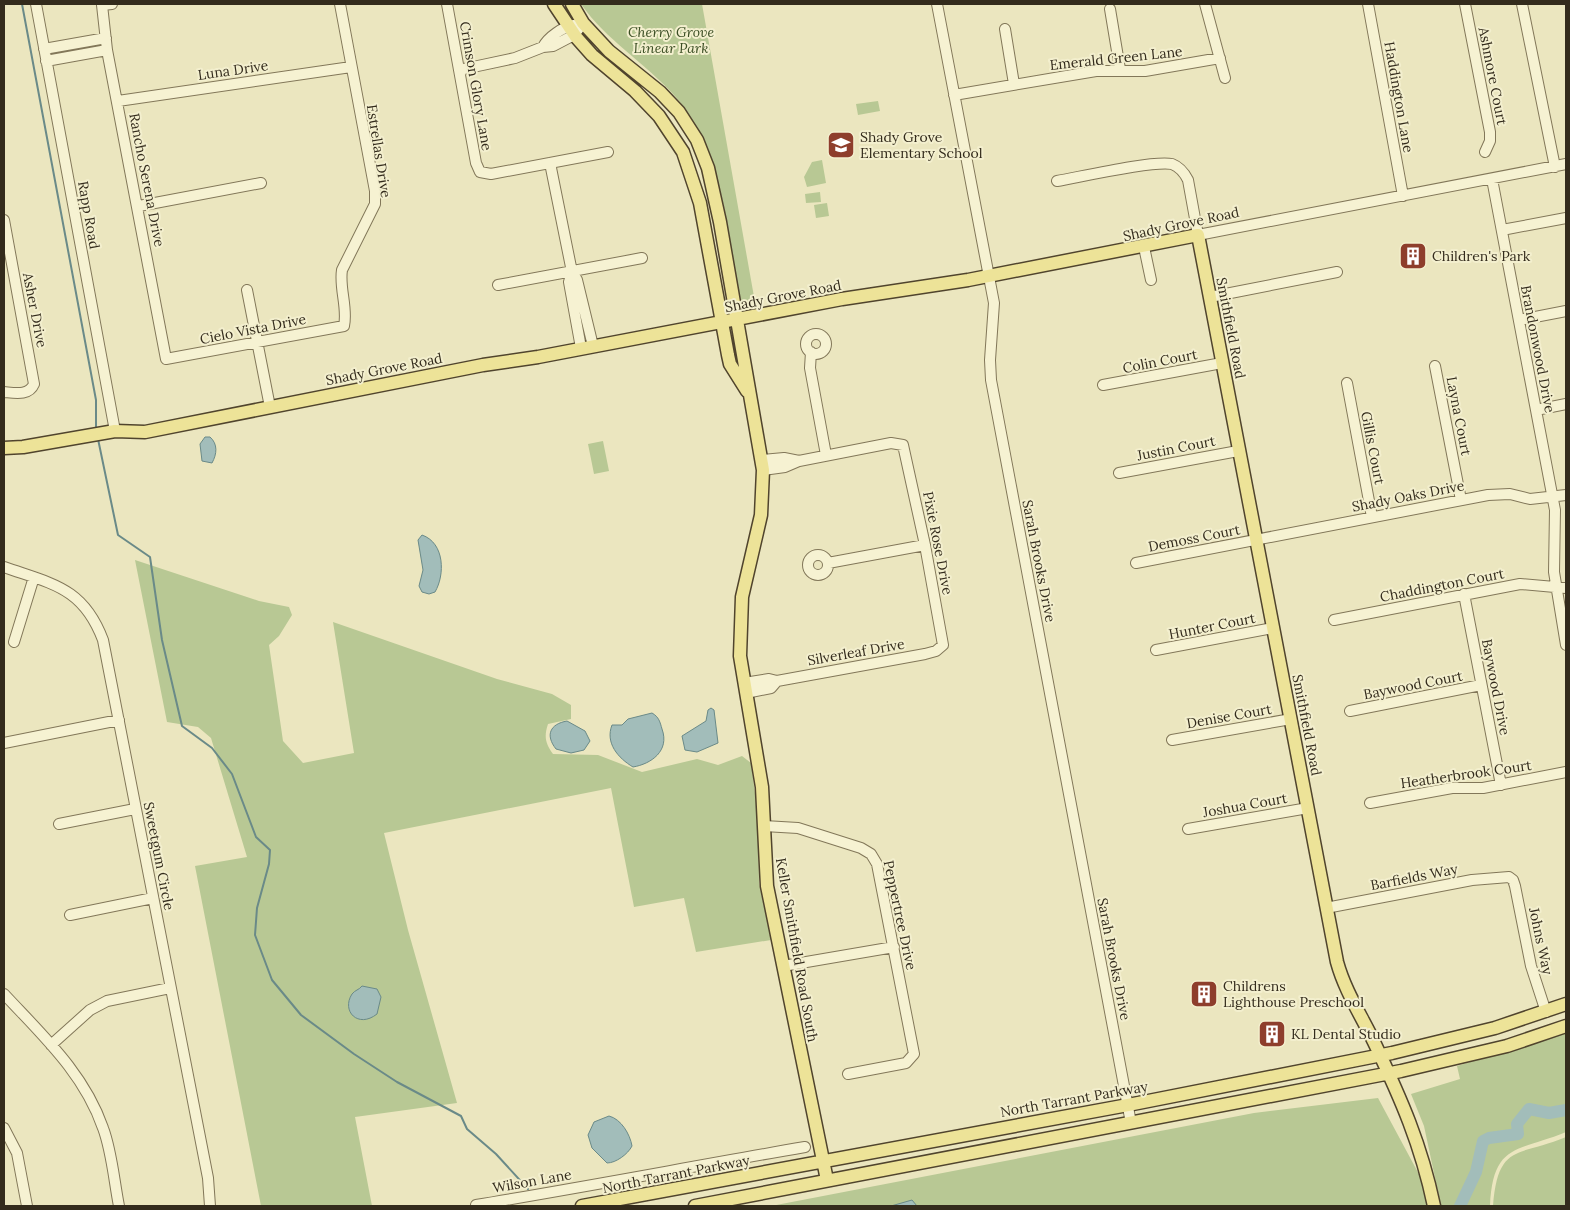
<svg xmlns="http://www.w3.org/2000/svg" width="1570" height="1210" viewBox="0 0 1570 1210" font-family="Lora,serif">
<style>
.green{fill:#b8c894}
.water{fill:#a2bdba;stroke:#6a8a88}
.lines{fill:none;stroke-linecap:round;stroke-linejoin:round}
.stream{stroke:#6a8a88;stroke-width:2}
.river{stroke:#a2bdba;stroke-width:12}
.minor-casing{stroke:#827759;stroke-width:12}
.major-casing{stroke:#50442d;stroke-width:15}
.minor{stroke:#f6f2d2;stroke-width:10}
.major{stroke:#ede398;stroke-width:12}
.labels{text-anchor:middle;stroke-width:4;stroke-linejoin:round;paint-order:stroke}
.park-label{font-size:14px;font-style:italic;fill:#3b4e24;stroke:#f3efce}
.street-label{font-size:14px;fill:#332b1c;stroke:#f3efce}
.poi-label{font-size:14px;fill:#332b1c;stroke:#f3efce;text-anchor:start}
</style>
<rect width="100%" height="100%" fill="#ebe6bf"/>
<path class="green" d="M 581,4 L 702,4 L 756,308 L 741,310 C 728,237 725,151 673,94 C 644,62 606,40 581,4 Z
M 878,101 L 880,111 L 858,115 L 856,104 Z
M 822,160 L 826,183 L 807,187 L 804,177 L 812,162 Z
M 820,192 L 821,202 L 806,203 L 805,194 Z
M 827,203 L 829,216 L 816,218 L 814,205 Z
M 603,441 L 609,471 L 594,474 L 588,444 Z
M 135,560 L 259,601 L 289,607 L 292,615 L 279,636 L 269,645 L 283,741 L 303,763 L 354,753 L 333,622 L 497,679 L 552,694 L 571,705 L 571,719 L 548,724 C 544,736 545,743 553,754 L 598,755 L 642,772 L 697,759 L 718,765 L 742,756 L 751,763 L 758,816 L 759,883 L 771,940 L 696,952 L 684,898 L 634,907 L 611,788 L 384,833 L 408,930 L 457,1103 L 355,1117 L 372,1206 L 261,1206 L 195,866 L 247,857 L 211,738 L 198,727 L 167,722 Z
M 1566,1033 L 1566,1132 C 1518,1152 1493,1142 1490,1206 L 1441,1206 L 1424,1126 L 1411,1094 L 1460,1079 L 1457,1066 Z
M 1378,1098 L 1421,1178 L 1427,1206 L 771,1206 L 1254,1113 Z
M 1566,1137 L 1566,1206 L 1493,1206 C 1498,1142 1519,1157 1566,1137 Z"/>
<path class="water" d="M 205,437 L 210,437 C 218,444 217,454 212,463 L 202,461 L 200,444 Z
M 422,535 C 445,543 445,575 435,592 L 429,594 L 422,592 L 419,586 L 423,570 L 418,540 Z
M 711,708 L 714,710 L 718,743 L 697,752 L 685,750 L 682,736 L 706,721 L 708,710 Z
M 652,713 C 659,717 660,722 662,729 C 670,751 651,764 633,767 C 618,758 605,743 612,725 L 622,725 L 628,719 Z
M 567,721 L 585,731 L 590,741 L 584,750 L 571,753 L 556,749 C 545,735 550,724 567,721 Z
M 362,986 L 377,989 L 381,997 L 377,1014 C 358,1029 341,1011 352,994 C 355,990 359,990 362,986 Z
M 609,1116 C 621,1119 630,1134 632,1146 C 628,1154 616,1163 607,1163 L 592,1148 L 588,1135 L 594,1122 Z
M 912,1200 L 917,1206 L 891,1206 Z"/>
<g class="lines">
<path class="stream" d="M 22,4 L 96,400 L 96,429
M 98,439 L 118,535 L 150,557 L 162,640 L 182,726 L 212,748 L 232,774 L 256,837 L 270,850 L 269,864 L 257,908 L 255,935 L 272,980 L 301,1015 L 354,1054 L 397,1082 L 461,1116 L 467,1129 L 496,1154 L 528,1189"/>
<path class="river" d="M 1460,1206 L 1476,1172 L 1483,1141 L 1489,1138 L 1518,1134 L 1517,1124 L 1529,1109 L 1549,1113 L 1566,1110"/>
<g class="minor-casing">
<path id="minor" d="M 36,4 L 115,431
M 112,4 L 102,5 L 107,50 L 166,359 L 344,326 C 348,308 339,288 342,270 L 375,204 L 375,191 L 340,4
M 447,4 L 476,163 L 480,172 L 491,174 L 608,152
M 937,4 L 994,303 L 990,360 L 991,380 L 1131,1123
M 1205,4 L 1225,78
M 1368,4 L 1403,196
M 1465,4 L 1490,132 L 1490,141 L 1485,152
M 1522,4 L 1555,167
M 1110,9 L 1120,69
M 1005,29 L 1014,84
M 543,47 C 548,37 563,27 574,25
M 44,49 L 106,38
M 46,61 L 107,50
M 459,70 L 515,58 L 543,47 L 553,46 L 574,35 L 583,23
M 954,95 L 1096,71 L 1145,71 L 1220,58
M 118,101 L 351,67
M 550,163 L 572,272 L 577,280 L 593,346
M 1492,179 L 1555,510 L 1554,572 L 1566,645
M 1057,181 C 1080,177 1153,160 1172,164 C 1180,167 1184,172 1188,180 L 1198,235 L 1566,164
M 139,206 L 261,183
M 4,220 L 34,384 C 29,396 15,393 4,392
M 1502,230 L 1566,218
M 1144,247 L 1151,280
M 572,272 L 569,282 L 581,348
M 498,285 L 642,258
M 247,290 L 270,407
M 1210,297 L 1337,272
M 1519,320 L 1566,311
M806 344a10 10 0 1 1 20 0a10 10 0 1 1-20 0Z
M 811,352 L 810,368 L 826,455
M 1435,366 L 1461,500
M 1347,383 L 1372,517
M 1103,385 L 1222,363
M 1536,410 L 1566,404
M 762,460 L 784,458 L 799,461
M 1119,473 L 1238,451
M808 565a10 10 0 1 1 20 0a10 10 0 1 1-20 0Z
M 828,563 L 925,545
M 1136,563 L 1488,495 L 1510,494 L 1530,499 L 1566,495
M 4,567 C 52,584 83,587 103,640 L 208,1178 L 210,1206
M 1464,594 L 1501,785
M 1334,620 L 1520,584 L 1566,588
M 14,642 L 34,577
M 1156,650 L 1273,628
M 744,683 L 769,679 L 777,681 L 925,654 L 936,651 L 943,645 L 925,545 L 903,445 L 891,443 L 799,461 L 785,467 L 763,470
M 746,693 L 771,688 L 777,681
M 1350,711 L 1481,685
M 1172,740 L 1291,719
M 4,743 L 119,720
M 1370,803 L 1452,788 L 1483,788 L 1566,772
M 59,824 L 135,809
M 764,826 L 798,828 L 861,848 L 871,854 L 877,864 L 914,1054 L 906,1063 L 848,1074
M 1188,829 L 1308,808
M 1326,908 L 1472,880 L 1509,877 L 1513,880 L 1515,886 L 1531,966 L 1546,1012
M 70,915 L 153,898
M 783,966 L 894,947
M 4,994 C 42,1035 84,1073 103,1128 C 112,1152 114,1181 119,1206
M 51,1045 L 90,1010 L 107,1001 L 170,988
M 4,1128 L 17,1153 L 27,1206
M 476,1205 C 585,1187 695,1166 805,1147"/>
</g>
<g class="major-casing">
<path id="major" d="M 554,4 L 576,37 L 592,55 L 635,91 L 659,116 L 683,152 L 700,203 L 728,355 L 730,364 L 747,391
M 572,4 L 583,23 L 609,51 L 660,92 L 679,112 L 697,140 L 708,168 L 720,222 L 763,470 L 761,515 L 742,597 L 740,656 L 762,787 L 767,886 L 827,1180
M 4,448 L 23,447 L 115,431 L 145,432 L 483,365 L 538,357 L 842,299 L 968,280 L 1198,235 L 1337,962 C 1345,991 1361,1015 1374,1042 C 1401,1099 1421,1144 1434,1206
M 582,1206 L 1128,1105 L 1392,1053 L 1495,1028 L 1566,1004
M 695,1206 L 1401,1071 L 1507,1046 L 1566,1026"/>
</g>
<use href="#minor" class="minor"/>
<use href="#major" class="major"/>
</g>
<defs>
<g id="school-square" transform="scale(1.4375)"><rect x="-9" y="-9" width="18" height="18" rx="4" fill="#8e3e2c" stroke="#f3efce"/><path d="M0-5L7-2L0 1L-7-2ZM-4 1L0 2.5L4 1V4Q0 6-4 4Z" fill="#fff"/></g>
<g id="building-square" transform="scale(1.4375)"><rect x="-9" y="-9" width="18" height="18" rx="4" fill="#8e3e2c" stroke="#f3efce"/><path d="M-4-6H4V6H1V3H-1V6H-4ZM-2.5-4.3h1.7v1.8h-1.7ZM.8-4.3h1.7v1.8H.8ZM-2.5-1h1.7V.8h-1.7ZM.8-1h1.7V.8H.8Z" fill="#fff"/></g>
</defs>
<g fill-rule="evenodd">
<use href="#school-square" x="841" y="145"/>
<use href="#building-square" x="1413" y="256"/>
<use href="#building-square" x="1204" y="994"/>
<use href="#building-square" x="1272" y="1034"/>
</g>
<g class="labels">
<g class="park-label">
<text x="671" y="37">Cherry Grove<tspan x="671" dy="16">Linear Park</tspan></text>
</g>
<g class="street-label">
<text transform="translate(1116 58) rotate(-6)" y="5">Emerald Green Lane</text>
<text transform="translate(233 70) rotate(-8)" y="5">Luna Drive</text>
<text transform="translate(1493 76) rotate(79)" y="5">Ashmore Court</text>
<text transform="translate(476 86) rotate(80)" y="5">Crimson Glory Lane</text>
<text transform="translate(1399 97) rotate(80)" y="5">Haddington Lane</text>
<text transform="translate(379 151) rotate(81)" y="5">Estrellas Drive</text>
<text transform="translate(147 180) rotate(79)" y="5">Rancho Serena Drive</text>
<text transform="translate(89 215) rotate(80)" y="5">Rapp Road</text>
<text transform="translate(1181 224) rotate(-12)" y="5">Shady Grove Road</text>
<text transform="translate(783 296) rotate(-11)" y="5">Shady Grove Road</text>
<text transform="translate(35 310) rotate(79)" y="5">Asher Drive</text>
<text transform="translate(1231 328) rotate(79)" y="5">Smithfield Road</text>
<text transform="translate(253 329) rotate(-11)" y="5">Cielo Vista Drive</text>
<text transform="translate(1538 349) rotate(79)" y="5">Brandonwood Drive</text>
<text transform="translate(1160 361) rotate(-11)" y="5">Colin Court</text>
<text transform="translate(384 369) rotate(-11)" y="5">Shady Grove Road</text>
<text transform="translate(1459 416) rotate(79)" y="5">Layna Court</text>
<text transform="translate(1176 448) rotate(-11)" y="5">Justin Court</text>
<text transform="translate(1373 448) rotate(79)" y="5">Gillis Court</text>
<text transform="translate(1408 496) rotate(-11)" y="5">Shady Oaks Drive</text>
<text transform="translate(1194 538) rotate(-11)" y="5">Demoss Court</text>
<text transform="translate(938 543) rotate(79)" y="5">Pixie Rose Drive</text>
<text transform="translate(1039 561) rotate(79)" y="5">Sarah Brooks Drive</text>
<text transform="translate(1442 585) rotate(-11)" y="5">Chaddington Court</text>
<text transform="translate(1212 626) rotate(-11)" y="5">Hunter Court</text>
<text transform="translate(856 652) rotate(-10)" y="5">Silverleaf Drive</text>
<text transform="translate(1413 685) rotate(-11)" y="5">Baywood Court</text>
<text transform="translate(1496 687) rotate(79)" y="5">Baywood Drive</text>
<text transform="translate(1229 716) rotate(-10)" y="5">Denise Court</text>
<text transform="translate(1307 725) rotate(79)" y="5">Smithfield Road</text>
<text transform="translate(1466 774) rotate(-8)" y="5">Heatherbrook Court</text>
<text transform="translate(1245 805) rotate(-10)" y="5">Joshua Court</text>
<text transform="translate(159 856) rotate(79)" y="5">Sweetgum Circle</text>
<text transform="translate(1414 877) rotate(-11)" y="5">Barfields Way</text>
<text transform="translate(900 915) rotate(78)" y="5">Peppertree Drive</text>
<text transform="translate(1541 941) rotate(78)" y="5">Johns Way</text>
<text transform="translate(797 950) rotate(80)" y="5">Keller Smithfield Road South</text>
<text transform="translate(1114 959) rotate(79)" y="5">Sarah Brooks Drive</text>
<text transform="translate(1074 1099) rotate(-10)" y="5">North Tarrant Parkway</text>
<text transform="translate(676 1174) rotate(-11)" y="5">North Tarrant Parkway</text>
<text transform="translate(532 1181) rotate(-10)" y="5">Wilson Lane</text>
</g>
<g class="poi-label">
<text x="860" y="142">Shady Grove<tspan x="860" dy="16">Elementary School</tspan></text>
<text x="1432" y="261">Children's Park</text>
<text x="1223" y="991">Childrens<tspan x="1223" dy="16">Lighthouse Preschool</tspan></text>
<text x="1291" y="1039">KL Dental Studio</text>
</g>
</g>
<rect width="1570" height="1210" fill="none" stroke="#332b1c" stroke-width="10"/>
</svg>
